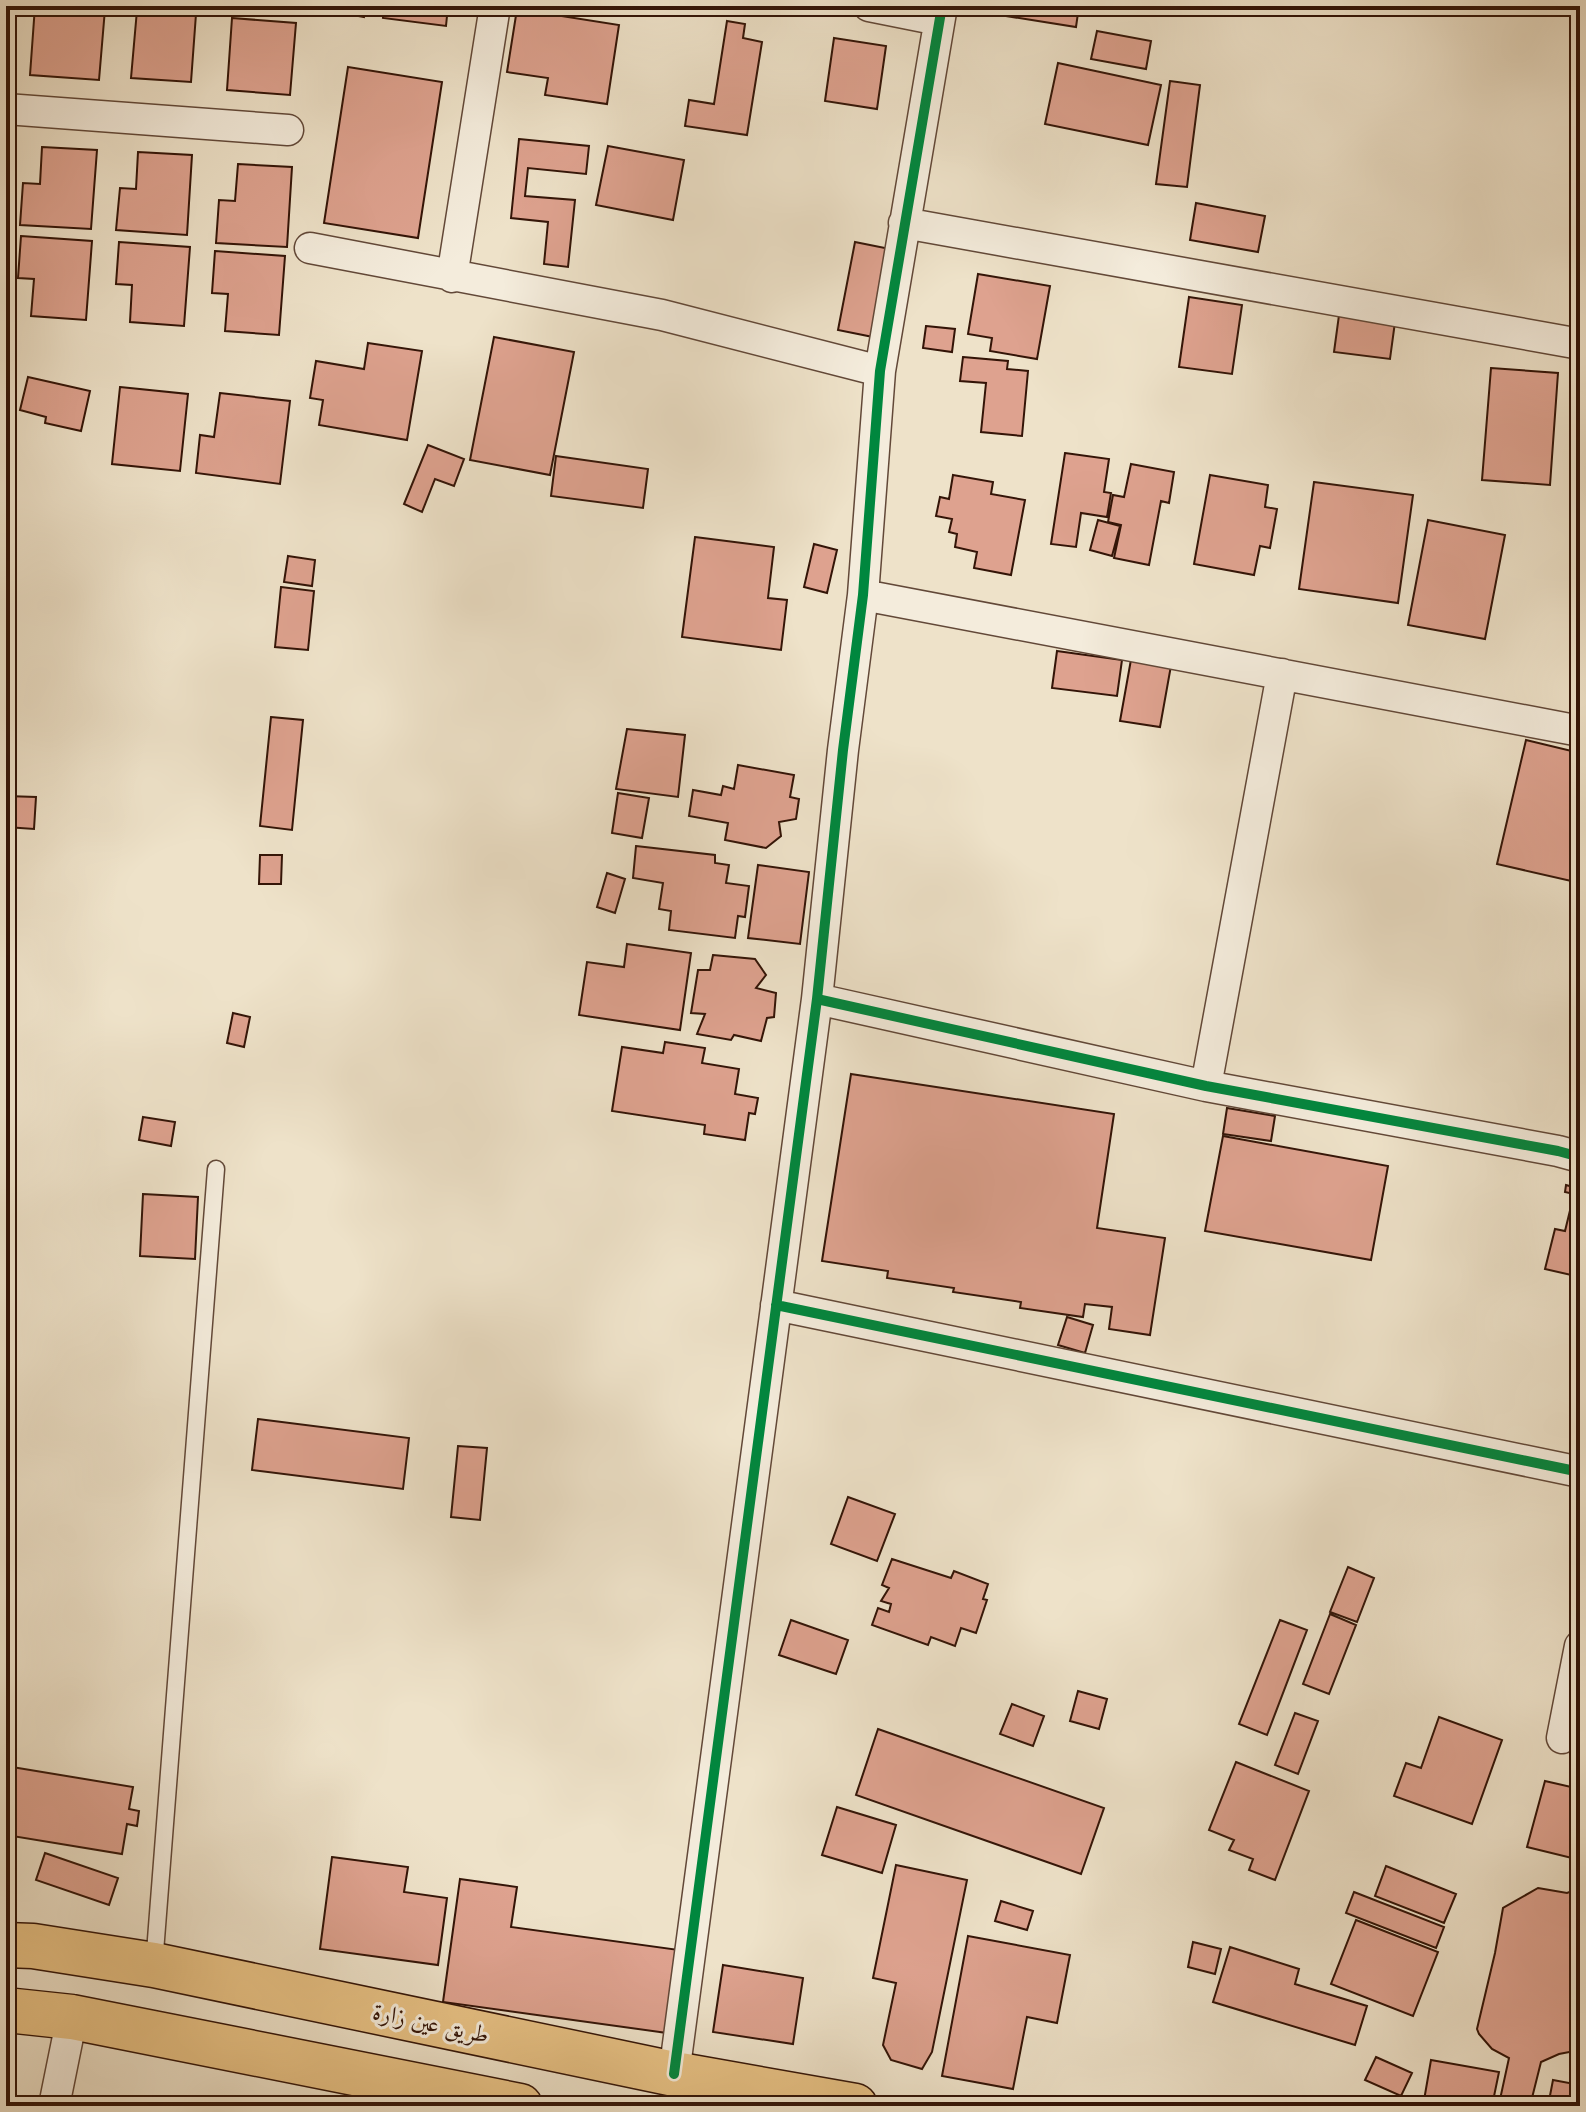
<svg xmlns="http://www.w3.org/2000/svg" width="1586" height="2112" viewBox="0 0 1586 2112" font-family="'Old Standard TT',Amiri,serif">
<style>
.building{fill:#dea28f;stroke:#331407;stroke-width:2}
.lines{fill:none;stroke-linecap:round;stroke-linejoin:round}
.service-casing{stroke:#624838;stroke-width:19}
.minor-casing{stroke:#624838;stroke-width:33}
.primary-casing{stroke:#331407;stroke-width:47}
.service{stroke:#f4ecdc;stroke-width:16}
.minor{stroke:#f4ecdc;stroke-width:30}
.primary{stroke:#e7c184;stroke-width:44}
.cycleway-casing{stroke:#f4ecdc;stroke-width:15}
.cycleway{stroke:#00873e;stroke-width:10}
.labels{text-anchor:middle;stroke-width:6;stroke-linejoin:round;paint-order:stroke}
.street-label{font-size:24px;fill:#331407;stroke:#f4ecdc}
</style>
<rect width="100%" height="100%" fill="#eee2c9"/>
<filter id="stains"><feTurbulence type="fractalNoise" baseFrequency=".0025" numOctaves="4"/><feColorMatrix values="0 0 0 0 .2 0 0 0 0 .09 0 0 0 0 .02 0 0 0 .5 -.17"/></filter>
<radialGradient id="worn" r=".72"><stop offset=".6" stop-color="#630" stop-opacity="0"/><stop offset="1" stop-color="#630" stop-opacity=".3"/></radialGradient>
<path class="building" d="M 6,6 L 13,6 L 8,76 L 6,76 Z
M 35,6 L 105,9 L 99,80 L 30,75 Z
M 306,6 L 366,6 L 364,17 Z
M 384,6 L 448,6 L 446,26 L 383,18 Z
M 994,6 L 1079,6 L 1076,27 L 993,14 Z
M 517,9 L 619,25 L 607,104 L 545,95 L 548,78 L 507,72 Z
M 137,10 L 196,14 L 191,82 L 131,78 Z
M 232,18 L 296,23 L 290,95 L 227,90 Z
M 727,21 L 745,24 L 743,38 L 762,42 L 747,135 L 685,126 L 689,100 L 714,104 Z
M 1097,31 L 1151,41 L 1146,69 L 1091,59 Z
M 834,38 L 886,46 L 877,109 L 825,101 Z
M 1058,63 L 1161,85 L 1148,145 L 1045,124 Z
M 348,67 L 442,82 L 418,238 L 324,223 Z
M 1170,81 L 1200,85 L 1187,187 L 1156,184 Z
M 519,139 L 589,146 L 586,174 L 528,168 L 525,196 L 575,200 L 568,267 L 544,264 L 548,222 L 511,218 Z
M 608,146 L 684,160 L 673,220 L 596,205 Z
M 42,147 L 97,150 L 91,229 L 20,225 L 23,183 L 40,184 Z
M 138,152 L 192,155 L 187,235 L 116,230 L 120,188 L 136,189 Z
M 238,164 L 292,167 L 287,247 L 216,243 L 219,200 L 235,201 Z
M 1196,203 L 1265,216 L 1258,252 L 1190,240 Z
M 21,236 L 92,241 L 86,320 L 31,316 L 34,279 L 18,278 Z
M 119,242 L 190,247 L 184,326 L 130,322 L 132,285 L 116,284 Z
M 855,242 L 890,249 L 873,337 L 838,330 Z
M 215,251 L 285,256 L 279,335 L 225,331 L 228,294 L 212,293 Z
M 978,274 L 1050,286 L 1037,359 L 990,351 L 992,338 L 968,334 Z
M 1189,297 L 1242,305 L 1232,374 L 1179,367 Z
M 1339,315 L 1395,322 L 1390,359 L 1334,352 Z
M 926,326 L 955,329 L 952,352 L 923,348 Z
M 494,337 L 574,352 L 550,475 L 470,460 Z
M 368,343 L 422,351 L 407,440 L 319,425 L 323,400 L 310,398 L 316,361 L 364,369 Z
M 963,357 L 1008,361 L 1007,369 L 1028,371 L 1022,436 L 981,432 L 986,383 L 960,381 Z
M 1491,368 L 1558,373 L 1550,485 L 1482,480 Z
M 28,377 L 90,391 L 81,431 L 45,423 L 46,417 L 20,410 Z
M 120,387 L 188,394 L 180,471 L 112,464 Z
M 220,393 L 290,401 L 280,484 L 196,473 L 200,435 L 214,437 Z
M 428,445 L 464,459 L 454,486 L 435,479 L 422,512 L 404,504 Z
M 1065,453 L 1109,459 L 1104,492 L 1111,493 L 1107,517 L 1081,513 L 1076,547 L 1051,544 Z
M 556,456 L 648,469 L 643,508 L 551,496 Z
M 1131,464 L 1174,472 L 1169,503 L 1161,501 L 1149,565 L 1114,558 L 1121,525 L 1108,522 L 1113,495 L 1124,497 Z
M 953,475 L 993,482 L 991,494 L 1025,500 L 1011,575 L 974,568 L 977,552 L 955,547 L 957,534 L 949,532 L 952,519 L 936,516 L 940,497 L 949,499 Z
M 1210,475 L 1268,485 L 1265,507 L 1277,509 L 1270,548 L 1260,546 L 1254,575 L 1194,564 Z
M 1314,482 L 1413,495 L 1398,603 L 1299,589 Z
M 1098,520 L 1120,526 L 1112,556 L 1090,550 Z
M 1428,520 L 1505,535 L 1485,639 L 1408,625 Z
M 695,537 L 774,547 L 768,598 L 787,600 L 781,650 L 682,637 Z
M 814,544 L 837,550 L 827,593 L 804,587 Z
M 288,556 L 315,560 L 312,586 L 284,582 Z
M 281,587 L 314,591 L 308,650 L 275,647 Z
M 1057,651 L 1122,660 L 1117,696 L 1052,688 Z
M 1132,654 L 1172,660 L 1160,727 L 1120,721 Z
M 271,717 L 303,720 L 292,830 L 260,826 Z
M 627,729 L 685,735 L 678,797 L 616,789 Z
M 1526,740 L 1580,753 L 1580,883 L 1497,864 Z
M 738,765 L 794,775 L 790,797 L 799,799 L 796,819 L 779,822 L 781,836 L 766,848 L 725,840 L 728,823 L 689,816 L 693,790 L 721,795 L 723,786 L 734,789 Z
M 618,793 L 649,798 L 642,838 L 612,833 Z
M 6,796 L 36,797 L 34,829 L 6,827 Z
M 636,846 L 715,855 L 715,863 L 729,865 L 726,883 L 749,886 L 745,917 L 738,916 L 735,938 L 669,930 L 671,911 L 659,909 L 663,883 L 633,878 Z
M 260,855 L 282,855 L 281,884 L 259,884 Z
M 758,865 L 809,872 L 800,944 L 748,938 Z
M 607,873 L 625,879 L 615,913 L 597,907 Z
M 627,944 L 691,953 L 680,1030 L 579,1015 L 587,962 L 624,967 Z
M 713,955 L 755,959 L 766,975 L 756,988 L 776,993 L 774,1017 L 767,1018 L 761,1041 L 734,1035 L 731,1040 L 697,1034 L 705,1014 L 691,1013 L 698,970 L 710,970 Z
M 233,1013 L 250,1017 L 244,1047 L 227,1043 Z
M 665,1042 L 705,1048 L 702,1063 L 739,1069 L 735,1094 L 758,1098 L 755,1114 L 749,1113 L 745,1140 L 704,1134 L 705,1125 L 612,1111 L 622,1047 L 663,1053 Z
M 851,1074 L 1114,1114 L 1097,1228 L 1165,1238 L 1150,1335 L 1109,1329 L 1112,1307 L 1085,1304 L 1083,1317 L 1020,1308 L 1021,1302 L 953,1292 L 954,1288 L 887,1278 L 888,1271 L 822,1261 Z
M 1227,1108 L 1275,1116 L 1271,1141 L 1223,1134 Z
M 143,1117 L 175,1122 L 171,1146 L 139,1140 Z
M 1223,1136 L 1388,1166 L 1371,1260 L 1205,1231 Z
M 1566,1185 L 1580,1189 L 1580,1277 L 1545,1269 L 1555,1229 L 1565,1231 L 1574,1194 L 1565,1192 Z
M 143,1194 L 198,1197 L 195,1259 L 140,1256 Z
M 1067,1317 L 1093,1325 L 1085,1353 L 1058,1345 Z
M 258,1419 L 409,1438 L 403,1489 L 252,1470 Z
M 458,1446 L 487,1448 L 480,1520 L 451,1517 Z
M 848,1497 L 895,1514 L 877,1561 L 831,1544 Z
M 892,1559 L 951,1578 L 954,1571 L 988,1584 L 983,1599 L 987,1600 L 976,1633 L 961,1628 L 955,1646 L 931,1637 L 928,1645 L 872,1625 L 878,1608 L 889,1612 L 891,1604 L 881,1601 L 889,1588 L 882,1585 Z
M 1348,1567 L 1374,1578 L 1357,1622 L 1330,1612 Z
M 1330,1614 L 1356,1625 L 1329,1694 L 1303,1684 Z
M 791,1620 L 848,1640 L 836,1674 L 779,1655 Z
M 1280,1620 L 1307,1630 L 1267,1735 L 1239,1724 Z
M 1078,1691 L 1107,1699 L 1099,1729 L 1070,1721 Z
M 1012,1704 L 1044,1716 L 1033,1746 L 1000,1734 Z
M 1295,1713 L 1318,1721 L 1298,1774 L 1275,1765 Z
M 1439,1717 L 1502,1740 L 1472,1824 L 1394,1796 L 1406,1763 L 1421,1768 Z
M 878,1729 L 1104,1808 L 1081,1874 L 856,1795 Z
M 1236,1762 L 1309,1791 L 1275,1880 L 1249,1870 L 1253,1859 L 1229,1850 L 1234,1840 L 1209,1830 Z
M 6,1766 L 133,1787 L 129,1809 L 139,1811 L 137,1826 L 127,1824 L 122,1854 L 6,1835 Z
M 1545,1781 L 1580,1789 L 1580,1860 L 1527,1847 Z
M 837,1807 L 896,1825 L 882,1873 L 822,1855 Z
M 45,1853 L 118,1878 L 109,1905 L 36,1880 Z
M 332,1857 L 408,1867 L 404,1892 L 447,1898 L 438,1965 L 320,1949 Z
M 896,1865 L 967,1880 L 932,2052 L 922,2069 L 891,2060 L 883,2045 L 896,1983 L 873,1978 Z
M 1386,1866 L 1456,1894 L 1444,1923 L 1375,1896 Z
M 460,1879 L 517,1887 L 511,1927 L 679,1950 L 667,2033 L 443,2002 Z
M 1538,1888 L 1567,1893 L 1580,1888 L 1580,1966 L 1576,1971 L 1580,1974 L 1580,2050 L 1559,2054 L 1541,2062 L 1530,2106 L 1499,2104 L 1509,2058 L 1492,2049 L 1479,2034 L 1477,2029 L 1495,1953 L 1503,1908 Z
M 1354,1892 L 1444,1927 L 1436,1948 L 1346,1913 Z
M 1001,1901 L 1033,1911 L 1027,1930 L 995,1921 Z
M 1356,1920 L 1438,1952 L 1413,2016 L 1331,1984 Z
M 968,1936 L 1070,1955 L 1057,2023 L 1027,2017 L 1013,2089 L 942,2076 Z
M 1193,1942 L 1221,1949 L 1215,1974 L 1188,1967 Z
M 1230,1947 L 1299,1969 L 1295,1984 L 1367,2006 L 1355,2045 L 1213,2002 Z
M 723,1965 L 803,1978 L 793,2044 L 713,2032 Z
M 1376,2057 L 1412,2073 L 1401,2096 L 1365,2080 Z
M 1431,2060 L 1499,2072 L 1492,2106 L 1423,2106 Z
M 1553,2080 L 1580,2085 L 1580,2106 L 1548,2106 Z"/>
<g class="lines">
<g class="service-casing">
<path id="service" d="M 154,1965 L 216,1169"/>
</g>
<g class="minor-casing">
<path id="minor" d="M 869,6 L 939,20
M 6,109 L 288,130
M 904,223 L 1580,344
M 310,248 L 662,315 L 880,371
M 452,277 L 495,6
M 863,595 L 1580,731
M 817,999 L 1206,1086 L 1558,1151 L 1580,1157
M 1206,1086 L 1282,674
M 776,1305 L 1580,1472
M 1562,1738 L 1580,1646
M 674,2074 L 817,999 L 843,750 L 863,595 L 880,371 L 942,6
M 54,2106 L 72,2017"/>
</g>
<g class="primary-casing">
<path id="primary" d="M 6,1945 L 33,1946 L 154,1965 L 674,2074 L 855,2106
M 6,2010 L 72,2017 L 520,2106"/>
</g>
<use href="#service" class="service"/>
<use href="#minor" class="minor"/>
<use href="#primary" class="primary"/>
<g class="cycleway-casing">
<path id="cycleway" d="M 817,999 L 1206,1086 L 1558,1151 L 1580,1157
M 776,1305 L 1580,1472
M 674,2074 L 817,999 L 843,750 L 863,595 L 880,371 L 942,6"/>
</g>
<use href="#cycleway" class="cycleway"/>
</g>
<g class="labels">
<g class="street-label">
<text transform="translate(431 2023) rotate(12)" y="8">طريق عين زارة</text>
</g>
</g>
<rect width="1586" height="2112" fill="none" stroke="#eee2c9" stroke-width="32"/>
<rect x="8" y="8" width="1570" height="2096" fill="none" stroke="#331407" stroke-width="4"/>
<rect x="16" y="16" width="1554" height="2080" fill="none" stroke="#331407" stroke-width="2"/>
<rect width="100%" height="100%" filter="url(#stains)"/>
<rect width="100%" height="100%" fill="url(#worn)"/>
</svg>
